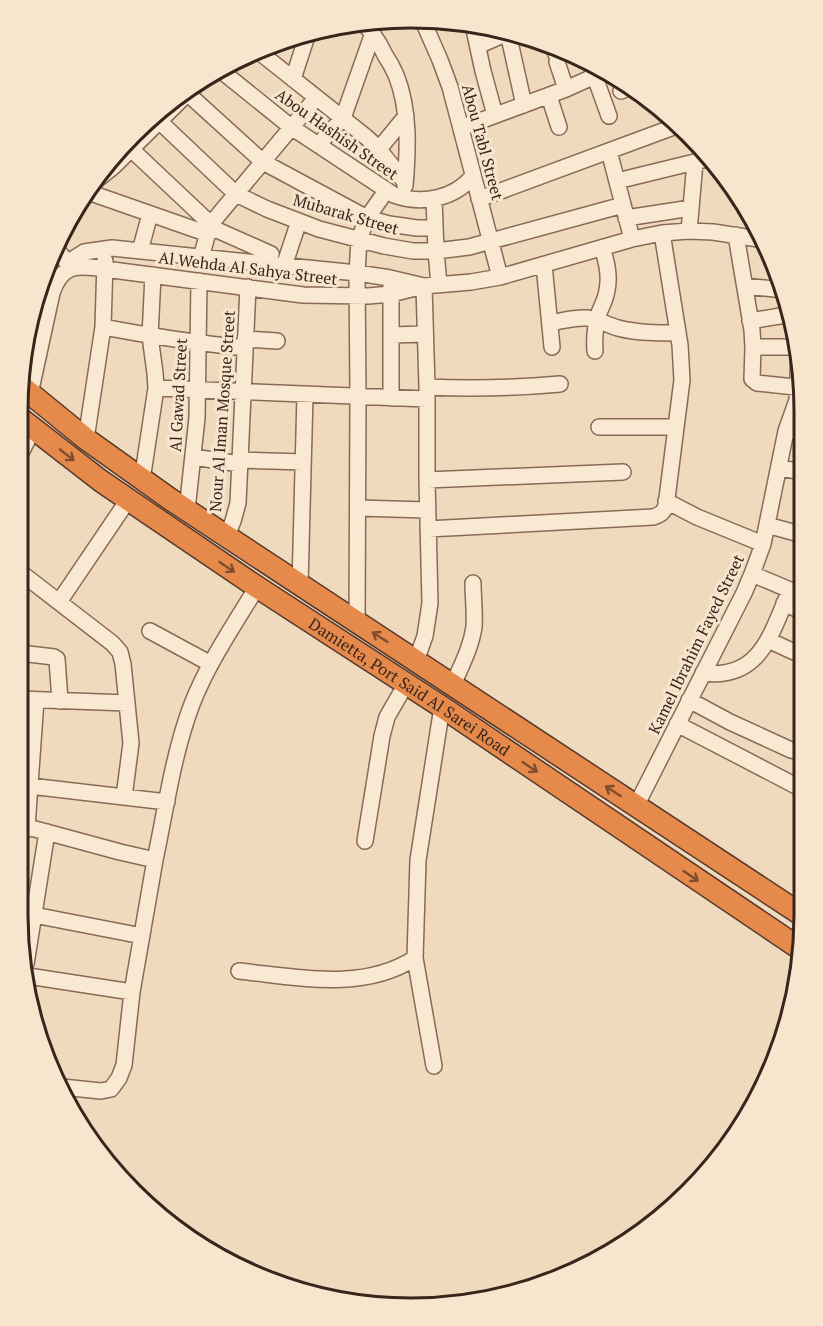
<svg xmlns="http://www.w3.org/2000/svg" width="823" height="1326" viewBox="0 0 823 1326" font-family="'PT Serif',serif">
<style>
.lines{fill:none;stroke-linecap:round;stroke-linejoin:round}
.minor-casing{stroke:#896a56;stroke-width:18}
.highway-casing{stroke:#56392b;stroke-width:24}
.minor{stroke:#fae9d2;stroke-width:15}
.highway{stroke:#e58a4a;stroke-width:21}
.oneway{stroke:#7d4d2e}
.labels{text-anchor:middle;stroke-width:6;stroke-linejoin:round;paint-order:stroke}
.street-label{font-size:16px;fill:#38251c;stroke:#f7e5ce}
.rim{fill:none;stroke:#38251c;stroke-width:3}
</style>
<rect width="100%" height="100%" fill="#f0dabe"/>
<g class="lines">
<g class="minor-casing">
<path id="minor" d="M 422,19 L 440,60 L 450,87 L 500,277
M 360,21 C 372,30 379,42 385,55 C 389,61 393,68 396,75 C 410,110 408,150 405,186
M 473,25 L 483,71 L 495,115
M 508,33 L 524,105
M 478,46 L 512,31
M 553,46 L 557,57
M 258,51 L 365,136 L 377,147 L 405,182
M 557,62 L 566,89
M 219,69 L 291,127 L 394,195 C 422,205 454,199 473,176
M 595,77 L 609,116
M 293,79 L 308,33
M 621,91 L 631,87
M 187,93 L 263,162 L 367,218 L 389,224 L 417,228 L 435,228
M 549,96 L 559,127
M 159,121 L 236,194 L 267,209 L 319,229 L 384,246 L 413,251 L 436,251 L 469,247 L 623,205
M 461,128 L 566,89 L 606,71
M 318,145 L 343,118 L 373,33
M 131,149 L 217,230 L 271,254
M 379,149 L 406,116
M 609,151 L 632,239
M 617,181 L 711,158
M 93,183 L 113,167 L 197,84
M 88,192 L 208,234
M 434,199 L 436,251 L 439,285
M 479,199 L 679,125
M 626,218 L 691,208
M 689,231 L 695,162
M 736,235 L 752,330 L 753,347 L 752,379 L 757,383 L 804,388
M 56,248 L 71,268
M 140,251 L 150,214
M 201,258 L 210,225 L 316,98
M 67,263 L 84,252 L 112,248 L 357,273 L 390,278 L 424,286 L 427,387 L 427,480 L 430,603 L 425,636 L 416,661
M 544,265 L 552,347
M 284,266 L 299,221
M 391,284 L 391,398
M 745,286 L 784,290
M 750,321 L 792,314
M 550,323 C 562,321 574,317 587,318 C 598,319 607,325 618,328 C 637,333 658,333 678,333
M 103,327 C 150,336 197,343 245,348
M 391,335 L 425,334
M 245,339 L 277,341
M 753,347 L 798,347
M 595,351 C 594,338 595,326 599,313 C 602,305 606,299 607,290 C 610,276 607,262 602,248
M 427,387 C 472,389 515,388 560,384
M 156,388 L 427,399
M 30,394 L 52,293 C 62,263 78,265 105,269 L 303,295 L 368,296 L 391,294 L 424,286 L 471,282 L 500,277 L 632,239 L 662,233 L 689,231 L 713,232 L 765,240
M 599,427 L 675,427
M 786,431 L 804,432
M 86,439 L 103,327 L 105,261
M 21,453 L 33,429
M 193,457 L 240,464
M 240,460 L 303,462
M 779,468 L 804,472
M 142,480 L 156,388 L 155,373 L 150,336 L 153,275
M 427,480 L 623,472
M 666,501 L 697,517 L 763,544
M 358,508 L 427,510
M 187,510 L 197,418 L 199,281
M 767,525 L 803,535
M 428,529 L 653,517 C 660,515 663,513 666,506 L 682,380 L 680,345 L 662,233
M 227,536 L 233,521 L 238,503 L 248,287
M 20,572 L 112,643 L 120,652 L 123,664 L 131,743 L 124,797
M 752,574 L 790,590 L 796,591 L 803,589
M 300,585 L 305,395
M 59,602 L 128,500
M 784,603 L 803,612
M 357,622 L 358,397 L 357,273 L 359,240 L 367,218 L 386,191
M 150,631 L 211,664
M 768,640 L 803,656
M 20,653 L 54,657 L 57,659 L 60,701
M 703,673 C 761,680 771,633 790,590
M 453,685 C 461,666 471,648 474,627 C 475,613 473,597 473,583
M 19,699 L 127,703
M 689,700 L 730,722 L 791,750 L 803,753
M 677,724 L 800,788
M 30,786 L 167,802
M 636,806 L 744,593 L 752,574 L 763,544 L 786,431 L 797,400 L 799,352
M 19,827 L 35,829 L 120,852 L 155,860 C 166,808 173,754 192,704 C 208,663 234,625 257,587
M 27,827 L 36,700
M 365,841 L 382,736 L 387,717 L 406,684
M 18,915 L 34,915 L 142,936
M 415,958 L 434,1066
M 26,964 L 47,832
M 239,971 C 297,977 363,992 415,958 L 418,860 L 442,707
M 28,976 L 132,992
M 62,1087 L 101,1091 L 111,1089 L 119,1078 L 124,1065 L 132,992 L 155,860"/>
</g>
<g class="highway-casing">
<g id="highway">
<path d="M 21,386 L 86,439 L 170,499 L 802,915"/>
<path id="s1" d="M 21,419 L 101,481 L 142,509 L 257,587 L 442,707 L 802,950"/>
</g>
</g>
<use href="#minor" class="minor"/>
<use href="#highway" class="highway"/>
</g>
<defs><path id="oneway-shaft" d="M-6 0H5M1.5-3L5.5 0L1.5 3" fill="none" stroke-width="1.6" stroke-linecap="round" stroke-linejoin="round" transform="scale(1.5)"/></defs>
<g class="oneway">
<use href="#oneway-shaft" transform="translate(67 455) rotate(38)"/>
<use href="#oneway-shaft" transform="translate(227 567) rotate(34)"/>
<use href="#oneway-shaft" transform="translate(380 637) rotate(-147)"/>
<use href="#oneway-shaft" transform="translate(530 767) rotate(34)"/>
<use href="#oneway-shaft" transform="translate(613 791) rotate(-147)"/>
<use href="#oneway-shaft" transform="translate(691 876) rotate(34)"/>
</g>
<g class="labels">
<g class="street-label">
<text transform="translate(337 134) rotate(35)" y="6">Abou Hashish Street</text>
<text transform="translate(483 142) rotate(75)" y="6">Abou Tabl Street</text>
<text transform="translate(346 214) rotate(16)" y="6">Mubarak Street</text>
<text transform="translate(248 268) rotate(7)" y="6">Al Wehda Al Sahya Street</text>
<text transform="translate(178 395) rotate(-87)" y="6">Al Gawad Street</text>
<text transform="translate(222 411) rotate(-86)" y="6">Nour Al Iman Mosque Street</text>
<text transform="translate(696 644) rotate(-64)" y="6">Kamel Ibrahim Fayed Street</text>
<text dy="6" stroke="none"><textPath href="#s1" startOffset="472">Damietta, Port Said Al Sarei Road</textPath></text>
</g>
</g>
<path d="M0 0H823V1326H0ZM411 28H411A383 383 0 0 1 794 411V915A383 383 0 0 1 411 1298H411A383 383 0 0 1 28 915V411A383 383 0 0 1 411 28Z" fill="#f7e5ce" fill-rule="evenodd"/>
<path class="rim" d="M411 28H411A383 383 0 0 1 794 411V915A383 383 0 0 1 411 1298H411A383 383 0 0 1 28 915V411A383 383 0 0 1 411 28Z"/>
</svg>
